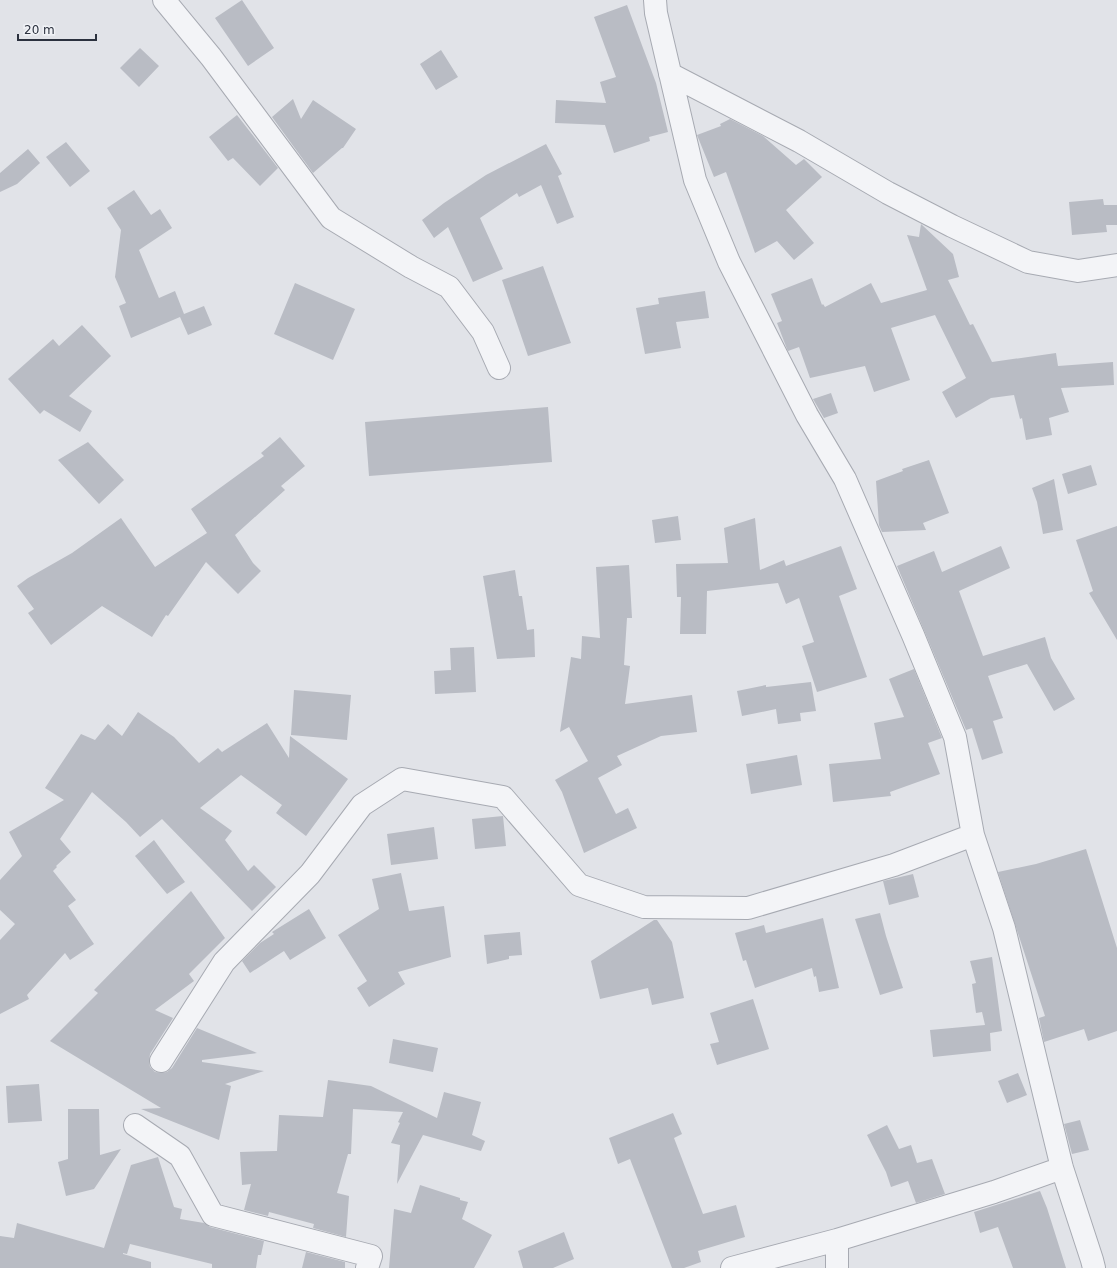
<svg xmlns="http://www.w3.org/2000/svg" width="1117" height="1268" viewBox="0 0 1117 1268" font-family="'DejaVu Sans',sans-serif">
<style>
.building{fill:#b9bcc4}
.lines{fill:none;stroke-linecap:round;stroke-linejoin:round}
.minor-casing{stroke:#a7aab2;stroke-width:24}
.minor{stroke:#f3f4f7;stroke-width:22}
</style>
<rect width="100%" height="100%" fill="#e1e3e8"/>
<path class="building" d="M 242,0 L 274,48 L 248,66 L 215,18 Z
M 627,5 L 656,83 L 668,132 L 649,137 L 650,141 L 614,153 L 605,125 L 555,123 L 556,100 L 606,103 L 600,82 L 616,77 L 594,17 Z
M 140,48 L 159,66 L 139,87 L 120,68 Z
M 441,50 L 458,77 L 436,90 L 420,64 Z
M 293,99 L 301,119 L 313,100 L 356,129 L 343,148 L 342,148 L 313,173 L 272,117 Z
M 237,115 L 278,168 L 260,186 L 233,158 L 228,161 L 209,137 Z
M 730,119 L 763,136 L 796,165 L 804,159 L 822,177 L 786,210 L 814,243 L 794,260 L 777,241 L 755,253 L 726,172 L 714,177 L 697,135 L 721,126 L 720,124 Z
M 66,142 L 90,171 L 70,187 L 46,157 Z
M 546,144 L 562,174 L 558,176 L 574,217 L 557,224 L 541,185 L 519,197 L 517,193 L 480,218 L 503,269 L 473,282 L 448,227 L 434,238 L 422,220 L 444,203 L 486,175 Z
M 28,149 L 40,163 L 17,184 L 0,192 L 0,173 Z
M 134,190 L 151,215 L 160,209 L 172,228 L 139,250 L 159,298 L 175,291 L 184,314 L 204,306 L 212,325 L 188,335 L 180,317 L 131,338 L 119,306 L 126,303 L 115,277 L 121,230 L 107,208 Z
M 1103,199 L 1104,205 L 1117,205 L 1117,225 L 1106,225 L 1107,232 L 1072,235 L 1069,202 Z
M 921,224 L 953,254 L 959,277 L 948,280 L 970,325 L 973,324 L 992,362 L 1056,353 L 1058,366 L 1113,362 L 1114,385 L 1061,388 L 1069,412 L 1049,418 L 1052,435 L 1026,440 L 1022,418 L 1020,419 L 1014,395 L 991,398 L 956,418 L 942,392 L 966,378 L 935,315 L 891,328 L 910,380 L 874,392 L 865,366 L 810,378 L 799,347 L 788,351 L 787,349 L 777,323 L 782,321 L 771,294 L 812,278 L 822,305 L 823,304 L 825,307 L 871,283 L 881,303 L 927,290 L 907,235 L 919,237 Z
M 543,266 L 571,343 L 528,356 L 502,280 Z
M 295,283 L 355,309 L 333,360 L 274,334 Z
M 705,291 L 709,318 L 676,322 L 681,348 L 645,354 L 636,308 L 659,304 L 658,298 Z
M 82,325 L 111,356 L 69,396 L 92,411 L 80,432 L 44,410 L 40,414 L 8,379 L 53,339 L 59,346 Z
M 831,393 L 838,413 L 824,418 L 813,399 Z
M 548,407 L 552,462 L 369,476 L 365,422 Z
M 280,437 L 305,466 L 281,486 L 285,490 L 235,535 L 253,563 L 261,571 L 238,594 L 206,562 L 168,616 L 166,615 L 152,637 L 102,606 L 51,645 L 28,613 L 34,609 L 17,586 L 28,578 L 72,553 L 121,518 L 155,567 L 207,533 L 191,509 L 264,456 L 261,453 Z
M 88,442 L 124,480 L 99,504 L 58,460 Z
M 929,460 L 949,513 L 923,523 L 926,530 L 882,532 L 879,525 L 876,481 L 903,471 L 902,469 Z
M 1091,465 L 1097,485 L 1068,494 L 1062,474 Z
M 1054,479 L 1063,530 L 1043,534 L 1037,502 L 1032,488 Z
M 678,516 L 681,540 L 655,543 L 652,520 Z
M 755,518 L 760,570 L 784,560 L 786,566 L 841,546 L 857,589 L 839,596 L 867,677 L 817,692 L 802,646 L 814,642 L 799,598 L 786,604 L 778,583 L 707,591 L 706,634 L 680,634 L 681,597 L 677,597 L 676,564 L 728,563 L 724,528 Z
M 1117,526 L 1117,640 L 1089,593 L 1093,591 L 1076,540 Z
M 1001,546 L 1010,568 L 959,591 L 983,656 L 1045,637 L 1051,658 L 1075,699 L 1054,711 L 1027,664 L 988,676 L 1003,718 L 993,721 L 1003,753 L 982,760 L 972,728 L 966,730 L 897,566 L 934,551 L 942,572 Z
M 629,565 L 632,618 L 627,618 L 624,665 L 630,666 L 625,704 L 692,695 L 697,732 L 661,736 L 617,756 L 622,765 L 598,778 L 616,814 L 628,808 L 637,828 L 584,853 L 562,792 L 555,780 L 588,761 L 569,727 L 560,732 L 571,657 L 581,659 L 582,636 L 600,638 L 596,567 Z
M 515,570 L 519,596 L 522,596 L 527,630 L 534,629 L 535,657 L 497,659 L 483,576 Z
M 474,647 L 476,692 L 435,694 L 434,671 L 451,670 L 450,648 Z
M 914,669 L 942,738 L 928,743 L 940,774 L 890,792 L 891,796 L 833,802 L 829,764 L 881,759 L 874,723 L 904,717 L 889,679 Z
M 811,682 L 816,711 L 800,713 L 801,721 L 778,724 L 776,709 L 742,716 L 737,691 L 766,685 L 766,687 Z
M 294,690 L 351,695 L 347,740 L 291,735 Z
M 138,712 L 174,737 L 199,763 L 218,748 L 222,752 L 267,723 L 289,758 L 290,736 L 348,779 L 306,836 L 276,813 L 282,805 L 241,775 L 200,808 L 232,831 L 225,840 L 248,871 L 254,865 L 276,887 L 252,911 L 162,819 L 140,837 L 126,822 L 92,792 L 60,839 L 71,852 L 56,866 L 57,867 L 53,871 L 76,900 L 68,906 L 94,944 L 70,960 L 65,953 L 27,995 L 29,999 L 0,1014 L 0,940 L 15,924 L 0,910 L 0,880 L 22,856 L 9,832 L 64,800 L 45,788 L 81,734 L 95,740 L 108,724 L 122,736 Z
M 797,755 L 802,785 L 751,794 L 746,764 Z
M 503,816 L 506,846 L 475,849 L 472,819 Z
M 434,827 L 438,859 L 391,865 L 387,834 Z
M 154,840 L 185,882 L 167,894 L 135,856 Z
M 1086,849 L 1117,948 L 1117,1031 L 1088,1041 L 1084,1029 L 1044,1042 L 1039,1018 L 1045,1016 L 998,872 L 1036,864 Z
M 401,873 L 409,911 L 444,906 L 451,957 L 398,972 L 405,984 L 369,1007 L 357,988 L 367,981 L 338,935 L 379,909 L 372,879 Z
M 913,874 L 919,897 L 889,905 L 883,881 Z
M 191,891 L 225,938 L 189,974 L 194,981 L 155,1010 L 173,1018 L 150,1054 L 149,1061 L 150,1067 L 155,1072 L 161,1073 L 167,1072 L 172,1068 L 197,1028 L 257,1053 L 202,1060 L 202,1062 L 264,1071 L 225,1084 L 231,1086 L 219,1140 L 141,1109 L 161,1108 L 50,1041 L 98,993 L 94,990 Z
M 309,909 L 326,938 L 290,960 L 284,951 L 250,973 L 242,961 L 260,943 L 274,934 L 272,932 Z
M 880,913 L 886,936 L 903,988 L 880,995 L 855,919 Z
M 823,918 L 839,988 L 819,992 L 816,976 L 814,977 L 812,968 L 755,988 L 746,960 L 743,961 L 735,933 L 764,925 L 766,933 Z
M 654,920 L 657,920 L 672,942 L 684,998 L 652,1005 L 648,988 L 600,999 L 591,961 Z
M 520,932 L 522,955 L 509,956 L 509,959 L 487,964 L 484,935 Z
M 992,957 L 1002,1031 L 990,1033 L 991,1051 L 933,1057 L 930,1030 L 985,1025 L 982,1012 L 976,1013 L 972,984 L 976,983 L 970,961 Z
M 753,999 L 769,1049 L 717,1065 L 710,1044 L 719,1042 L 710,1013 Z
M 393,1039 L 438,1048 L 433,1072 L 389,1063 Z
M 1018,1073 L 1027,1095 L 1007,1103 L 998,1081 Z
M 328,1080 L 371,1086 L 437,1118 L 444,1092 L 481,1102 L 472,1135 L 485,1141 L 481,1151 L 423,1135 L 397,1184 L 400,1145 L 391,1143 L 400,1123 L 398,1122 L 403,1112 L 353,1109 L 351,1154 L 348,1154 L 337,1193 L 349,1196 L 346,1237 L 313,1228 L 314,1224 L 269,1212 L 268,1216 L 244,1210 L 251,1184 L 242,1185 L 240,1152 L 277,1151 L 279,1115 L 323,1117 Z
M 39,1084 L 42,1121 L 8,1123 L 6,1086 Z
M 68,1109 L 99,1109 L 100,1155 L 121,1149 L 94,1189 L 66,1196 L 58,1162 L 68,1159 Z
M 673,1113 L 682,1134 L 674,1138 L 703,1214 L 736,1205 L 745,1237 L 698,1251 L 701,1262 L 684,1268 L 672,1268 L 630,1159 L 618,1164 L 609,1138 Z
M 1080,1120 L 1089,1150 L 1072,1154 L 1064,1124 Z
M 887,1125 L 899,1149 L 911,1145 L 917,1163 L 932,1159 L 945,1194 L 916,1203 L 908,1181 L 891,1187 L 886,1172 L 867,1135 Z
M 158,1157 L 174,1207 L 182,1209 L 180,1219 L 204,1223 L 210,1227 L 264,1241 L 261,1255 L 258,1255 L 256,1268 L 212,1268 L 212,1264 L 130,1244 L 127,1254 L 123,1253 L 123,1254 L 151,1262 L 151,1268 L 0,1268 L 0,1236 L 14,1238 L 17,1223 L 104,1248 L 131,1165 Z
M 420,1185 L 460,1198 L 460,1200 L 468,1202 L 462,1219 L 492,1235 L 474,1268 L 389,1268 L 394,1209 L 411,1213 Z
M 1040,1191 L 1047,1208 L 1066,1268 L 1013,1268 L 998,1227 L 980,1233 L 974,1212 Z
M 564,1232 L 574,1259 L 553,1268 L 523,1268 L 518,1251 Z
M 306,1252 L 345,1262 L 345,1268 L 302,1268 Z"/>
<g class="lines">
<g class="minor-casing">
<path id="minor" d="M 164,0 L 211,57 L 331,218 L 411,267 L 449,287 L 483,332 L 499,368
M 655,0 L 656,13 L 695,180 L 729,262 L 807,415 L 845,479 L 913,635 L 955,737 L 973,835 L 1004,928 L 1062,1168 L 1092,1260 L 1094,1268
M 670,74 L 799,141 L 888,193 L 952,226 L 1028,262 L 1078,271 L 1117,265
M 161,1061 L 224,962 L 310,874 L 362,805 L 402,779 L 503,797 L 579,885 L 644,907 L 748,908 L 894,865 L 973,835
M 135,1125 L 180,1156 L 213,1215 L 371,1256 L 367,1268
M 732,1268 L 837,1240 L 994,1192 L 1062,1168
M 837,1268 L 837,1240"/>
</g>
<use href="#minor" class="minor"/>
</g>
<path d="M18 34v6h78v-6" fill="none" stroke="#2b313e" stroke-width="2"/>
<text x="24" y="34" font-size="12" fill="#2b313e" stroke="#f0f2f6" stroke-width="3" paint-order="stroke">20 m</text>
</svg>
